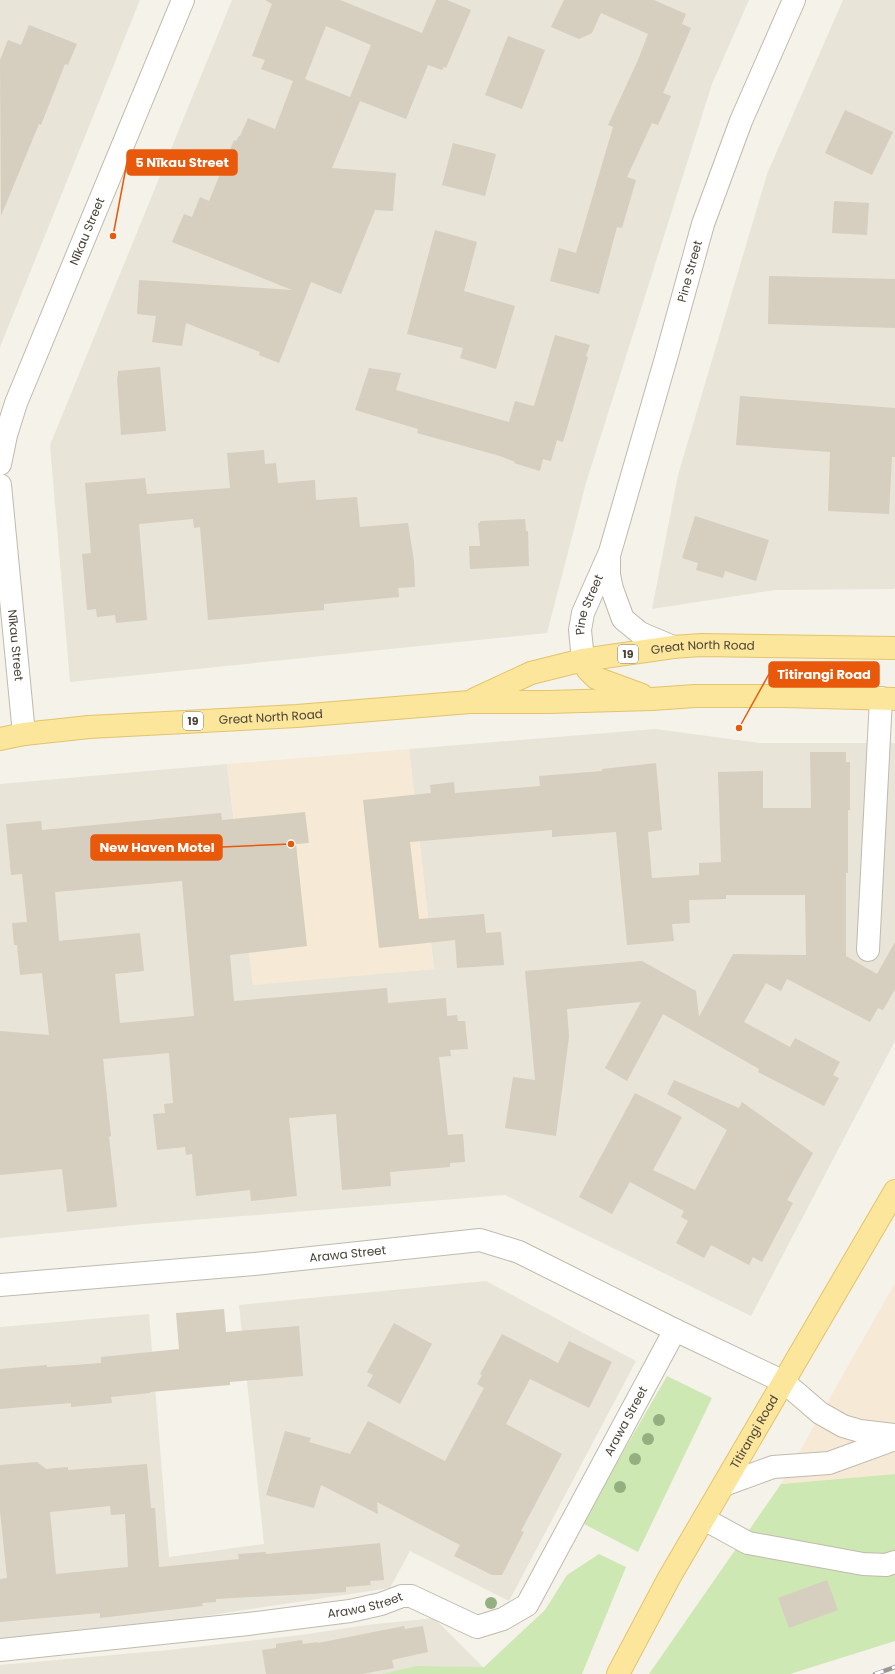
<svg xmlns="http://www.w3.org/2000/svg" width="895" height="1674" viewBox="0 0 895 1674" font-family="Poppins,sans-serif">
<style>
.residential{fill:#e8e4d8}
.commercial{fill:#f6ead6}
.green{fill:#cee8b4}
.building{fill:#d6cebf;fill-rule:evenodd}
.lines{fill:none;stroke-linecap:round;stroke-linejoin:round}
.minor-casing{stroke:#c0baac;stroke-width:24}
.major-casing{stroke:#e2c46b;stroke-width:24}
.minor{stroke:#fff;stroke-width:22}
.major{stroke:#fce69b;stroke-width:22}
.rail-casing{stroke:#989898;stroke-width:4.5}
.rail{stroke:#fff;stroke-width:3;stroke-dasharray:9;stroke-linecap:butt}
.tree{fill:#94b081}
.labels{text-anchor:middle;stroke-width:4;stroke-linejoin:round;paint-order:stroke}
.shield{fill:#fff;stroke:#807b74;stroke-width:1}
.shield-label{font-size:11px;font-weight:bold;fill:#494338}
.street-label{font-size:12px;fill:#494338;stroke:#fff}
.leader{fill:none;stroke:#e8590c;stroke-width:1.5}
.callout-dot{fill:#e8590c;stroke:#fff;stroke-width:1.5}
.callout{fill:#e8590c;stroke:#e8590c;stroke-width:1.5}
.callout-label{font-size:13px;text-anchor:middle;font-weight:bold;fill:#fff}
</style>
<rect width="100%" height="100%" fill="#f5f2ea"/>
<path class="residential" d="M 0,0 L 140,0 L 0,347 Z
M 232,0 L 749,0 L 712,84 L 586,483 L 547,633 L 70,682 L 50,445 Z
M 843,0 L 895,0 L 895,587 L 894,589 L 775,590 L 652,609 L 678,475 L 767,174 Z
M 655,729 L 760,743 L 895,743 L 895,1041 L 751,1316 L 505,1195 L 144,1224 L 0,1238 L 0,784 L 227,764 L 253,984 L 434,969 L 409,749 Z
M 486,1281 L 636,1361 L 509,1601 L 410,1551 L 390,1588 L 171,1621 L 0,1641 L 0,1327 L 149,1314 L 169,1557 L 264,1544 L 239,1305 Z
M 434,1618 L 488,1672 L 483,1674 L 0,1674 L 0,1665 L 169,1650 L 301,1635 L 367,1625 Z"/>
<path class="commercial" d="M 409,749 L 434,969 L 253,985 L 227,764 Z
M 895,1283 L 895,1474 L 781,1484 Z"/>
<path class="green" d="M 667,1376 L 712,1398 L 638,1552 L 582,1523 Z
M 895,1474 L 895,1641 L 790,1674 L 649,1674 L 781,1484 Z
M 599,1554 L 626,1567 L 582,1674 L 382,1674 L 416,1666 L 484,1667 L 545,1610 L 567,1575 Z"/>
<path class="building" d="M 265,0 L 340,0 L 422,33 L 436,0 L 447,0 L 471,10 L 446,68 L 444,67 L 442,70 L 428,65 L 406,119 L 360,101 L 332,168 L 396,173 L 393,211 L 375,210 L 341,294 L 311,282 L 279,363 L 259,355 L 260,352 L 186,323 L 182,346 L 152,342 L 156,316 L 137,314 L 139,280 L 292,290 L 172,242 L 184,214 L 192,217 L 200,197 L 209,201 L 234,140 L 236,141 L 239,136 L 240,136 L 248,118 L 275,129 L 293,81 L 261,69 L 265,60 L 252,56 L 272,4 ZM 326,26 L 371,45 L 350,97 L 305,79 Z
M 564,0 L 654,0 L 686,14 L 682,24 L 691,28 L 663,93 L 671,96 L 658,125 L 652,123 L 627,177 L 636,180 L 622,228 L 617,227 L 599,294 L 550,281 L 559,248 L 576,253 L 613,127 L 608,125 L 638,60 L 648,34 L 601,13 L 592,33 L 579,39 L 551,27 Z
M 29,25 L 77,44 L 68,65 L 65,64 L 41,125 L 39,124 L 1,216 L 0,60 L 8,40 L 21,45 Z
M 508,36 L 545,50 L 522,109 L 485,95 Z
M 845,110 L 893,132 L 872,175 L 825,153 Z
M 453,143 L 496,154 L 485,196 L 442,185 Z
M 834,201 L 869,203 L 867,235 L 832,233 Z
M 435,230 L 477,242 L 464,291 L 515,306 L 496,369 L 460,358 L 463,348 L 407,334 Z
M 769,276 L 895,279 L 895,328 L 768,324 Z
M 555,335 L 590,345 L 586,356 L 588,357 L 563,442 L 557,440 L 551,461 L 543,459 L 540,471 L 514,463 L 515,462 L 500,456 L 417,433 L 418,429 L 355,410 L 369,368 L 401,373 L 396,390 L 509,422 L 515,401 L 534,406 Z
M 160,367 L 166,431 L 121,435 L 117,377 L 118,376 L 118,371 Z
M 740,396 L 895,408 L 895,457 L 892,457 L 889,514 L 828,511 L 830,452 L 736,445 Z
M 264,450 L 265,464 L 276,463 L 278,483 L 315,480 L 316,500 L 357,497 L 360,527 L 408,523 L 414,561 L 415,587 L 398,588 L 399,597 L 324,604 L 324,610 L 208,620 L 200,527 L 194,528 L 193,519 L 139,524 L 147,620 L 116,623 L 115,615 L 97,617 L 96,609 L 87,610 L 82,554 L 91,553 L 85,483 L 145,478 L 147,494 L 230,488 L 227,453 Z
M 695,516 L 769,540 L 756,581 L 725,571 L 723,578 L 696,570 L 698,563 L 682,558 Z
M 525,519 L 526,531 L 528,531 L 529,566 L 470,569 L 469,546 L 480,546 L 478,523 L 480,523 L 480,521 Z
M 810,752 L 846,752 L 846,762 L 850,762 L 850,810 L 848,810 L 848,873 L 846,873 L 846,956 L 877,974 L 895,942 L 895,989 L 883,1010 L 878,1008 L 870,1022 L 787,979 L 781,991 L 766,983 L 744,1022 L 790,1047 L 795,1038 L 840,1062 L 833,1075 L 839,1078 L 824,1106 L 758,1072 L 759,1069 L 663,1014 L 627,1081 L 605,1068 L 641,1002 L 567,1009 L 569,1037 L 556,1136 L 505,1128 L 513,1077 L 535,1080 L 525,971 L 642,961 L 696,991 L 699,1017 L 733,954 L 806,955 L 805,895 L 726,895 L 726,899 L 689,900 L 690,923 L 672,924 L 674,941 L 627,945 L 616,832 L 552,837 L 552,830 L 410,842 L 419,919 L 484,914 L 486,933 L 501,932 L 504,965 L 457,968 L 455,940 L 379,948 L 363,800 L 431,793 L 430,785 L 454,782 L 455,793 L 540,786 L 539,776 L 602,771 L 602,769 L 656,763 L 662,830 L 648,832 L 652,878 L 699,875 L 699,863 L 721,862 L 718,772 L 763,771 L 763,808 L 811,808 Z
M 305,812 L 309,843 L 296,844 L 307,946 L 230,955 L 234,1001 L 387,988 L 388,1003 L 446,998 L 447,1016 L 457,1015 L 458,1021 L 465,1021 L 468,1049 L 450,1050 L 451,1056 L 439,1057 L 448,1135 L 463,1134 L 465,1162 L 450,1163 L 450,1167 L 390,1172 L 391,1186 L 342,1190 L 336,1114 L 289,1118 L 297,1196 L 251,1201 L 250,1190 L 196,1196 L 192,1154 L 186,1155 L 185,1147 L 157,1150 L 153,1114 L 165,1113 L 164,1104 L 173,1103 L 169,1053 L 103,1059 L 111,1136 L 109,1137 L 117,1207 L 67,1212 L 62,1169 L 0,1175 L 0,1031 L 49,1035 L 42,973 L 20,975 L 17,945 L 14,945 L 12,923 L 27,922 L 22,874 L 11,875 L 6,824 L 41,821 L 42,830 L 221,813 L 222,820 ZM 182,881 L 194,1016 L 120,1023 L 115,974 L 144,971 L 140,933 L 59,941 L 55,892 Z
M 674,1080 L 739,1108 L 742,1102 L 813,1153 L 787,1200 L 793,1203 L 762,1262 L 753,1257 L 749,1265 L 711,1245 L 704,1258 L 676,1243 L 688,1221 L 681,1217 L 684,1211 L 630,1182 L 612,1214 L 579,1197 L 635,1093 L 682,1117 L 653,1170 L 695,1190 L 727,1130 L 667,1094 Z
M 224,1309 L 226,1332 L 299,1326 L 303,1376 L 230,1382 L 230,1385 L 150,1392 L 150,1393 L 111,1397 L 112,1403 L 71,1407 L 71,1403 L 0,1409 L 0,1369 L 47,1365 L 47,1367 L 101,1363 L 101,1357 L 179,1349 L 176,1313 Z
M 394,1323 L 432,1344 L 400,1404 L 367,1386 L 373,1375 L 367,1372 Z
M 502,1334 L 558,1363 L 569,1341 L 612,1362 L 589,1408 L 530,1379 L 506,1424 L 562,1454 L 521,1531 L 524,1532 L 502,1575 L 492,1575 L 454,1556 L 460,1545 L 377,1502 L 378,1514 L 321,1485 L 314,1508 L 266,1495 L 285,1431 L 311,1438 L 309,1442 L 350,1454 L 368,1421 L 445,1461 L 484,1388 L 477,1384 L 482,1375 L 480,1374 Z
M 37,1462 L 46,1469 L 68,1467 L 68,1470 L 147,1464 L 151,1508 L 155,1508 L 159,1567 L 239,1559 L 238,1554 L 266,1552 L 266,1554 L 380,1543 L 384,1580 L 370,1581 L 371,1585 L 346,1587 L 346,1592 L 216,1599 L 216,1602 L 202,1603 L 203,1606 L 100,1618 L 100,1613 L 0,1622 L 0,1579 L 7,1578 L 0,1511 L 0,1465 ZM 110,1506 L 111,1515 L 125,1514 L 128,1567 L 56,1574 L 50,1512 Z
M 827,1580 L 838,1610 L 789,1628 L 778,1598 Z
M 404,1626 L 405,1629 L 423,1626 L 428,1652 L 392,1660 L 394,1668 L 362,1674 L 266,1674 L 262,1650 L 276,1648 L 276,1644 L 302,1640 L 303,1644 L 318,1642 L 318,1643 Z"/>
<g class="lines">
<g class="minor-casing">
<g id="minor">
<path id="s1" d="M 0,464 L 6,435 L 16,403 L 183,0"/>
<path id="s2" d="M 0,485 L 24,734"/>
<path d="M 609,557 L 609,575 L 612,589 L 623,619 L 640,633 L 673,647"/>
<path id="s3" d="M 583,660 L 580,630 L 583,613 L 610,552 L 666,358 L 703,224 L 741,121 L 794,0"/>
<path d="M 868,950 L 881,698"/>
<path id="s4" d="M 0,1285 L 254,1264 L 480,1240 L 519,1252 L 675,1330 L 784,1382 L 820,1413 L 843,1426 L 860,1431 L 895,1435"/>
<path d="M 724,1485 L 773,1467 L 829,1463 L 895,1439"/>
<path d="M 704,1519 L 748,1543 L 863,1564 L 886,1565 L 895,1562"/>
<path id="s5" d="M 0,1650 L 248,1624 L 350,1611 L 381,1604 L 402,1596 L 411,1596 L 477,1627 L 503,1619 L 527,1605 L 675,1330"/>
</g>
</g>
<g class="major-casing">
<g id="major">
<path d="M 583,660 L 588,670 L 596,678 L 642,695"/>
<path id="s6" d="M 475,699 L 531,673 L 583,660 L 673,647 L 701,645 L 895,648"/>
<path id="s7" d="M 0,739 L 24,734 L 89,727 L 297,716 L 470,702 L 548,702 L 652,699 L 695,696 L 783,696 L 895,699"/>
<path id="s8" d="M 618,1674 L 669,1578 L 895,1191"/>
</g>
</g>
<use href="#minor" class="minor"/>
<use href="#major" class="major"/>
<g class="rail-casing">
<path id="rail" d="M 875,1674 L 895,1667"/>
</g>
<use href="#rail" class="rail"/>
</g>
<g class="tree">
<circle cx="659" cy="1420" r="6"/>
<circle cx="648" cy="1439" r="6"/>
<circle cx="635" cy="1459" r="6"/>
<circle cx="620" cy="1487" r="6"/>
<circle cx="491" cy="1603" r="6"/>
</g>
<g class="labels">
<g class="shield">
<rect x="618" y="645" width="20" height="18" rx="3"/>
<rect x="183" y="712" width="20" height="18" rx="3"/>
</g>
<g class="shield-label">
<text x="628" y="658">19</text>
<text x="193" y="725">19</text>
</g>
<g class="street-label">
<text dy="4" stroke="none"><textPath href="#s1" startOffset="249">Nīkau Street</textPath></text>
<text dy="4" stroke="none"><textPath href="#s3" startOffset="406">Pine Street</textPath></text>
<text dy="4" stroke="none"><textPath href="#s3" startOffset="57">Pine Street</textPath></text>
<text dy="4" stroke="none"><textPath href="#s2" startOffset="161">Nīkau Street</textPath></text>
<text dy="4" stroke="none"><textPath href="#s6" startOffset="236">Great North Road</textPath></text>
<text dy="4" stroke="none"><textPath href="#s7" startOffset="272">Great North Road</textPath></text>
<text dy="4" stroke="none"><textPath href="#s4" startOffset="349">Arawa Street</textPath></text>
<text dy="4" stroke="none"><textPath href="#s5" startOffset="752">Arawa Street</textPath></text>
<text dy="4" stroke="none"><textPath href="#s8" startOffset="278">Titirangi Road</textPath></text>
<text dy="4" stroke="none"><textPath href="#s5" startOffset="368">Arawa Street</textPath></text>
</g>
</g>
<path class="leader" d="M113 236L127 162M739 728L769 674M291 844L222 847"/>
<g class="callout-dot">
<circle cx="113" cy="236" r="4"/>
<circle cx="739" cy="728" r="4"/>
<circle cx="291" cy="844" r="4"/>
</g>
<g class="callout">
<rect x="127" y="150" width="110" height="25" rx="4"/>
<rect x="769" y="662" width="110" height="25" rx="4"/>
<rect x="91" y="835" width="131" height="25" rx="4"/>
</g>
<g class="callout-label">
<text x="182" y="167">5 Nīkau Street</text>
<text x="824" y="679">Titirangi Road</text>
<text x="157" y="852">New Haven Motel</text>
</g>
</svg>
